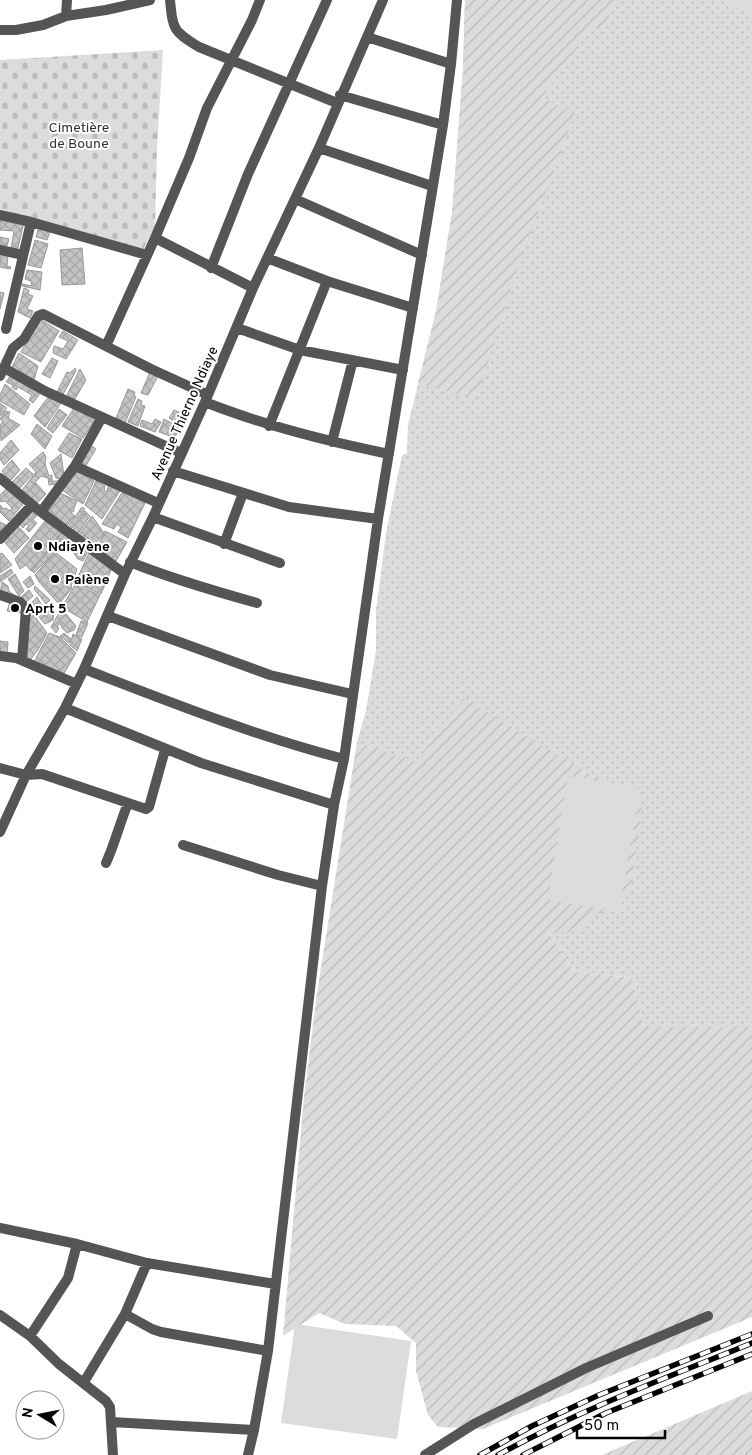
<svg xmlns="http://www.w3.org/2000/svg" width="752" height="1455" viewBox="0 0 752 1455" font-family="Overpass,sans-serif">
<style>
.grass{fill:url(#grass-dots)}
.cemetery{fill:url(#cemetery-stones)}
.garden{fill:url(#garden-furrows)}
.pitch{fill:#dcdcdc}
.building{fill:url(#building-cross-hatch);stroke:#999}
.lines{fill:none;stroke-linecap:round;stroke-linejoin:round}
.street{stroke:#555;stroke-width:10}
.rail-casing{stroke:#000;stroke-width:5.5}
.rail{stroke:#fff;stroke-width:4;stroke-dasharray:11;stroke-linecap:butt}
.poi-dot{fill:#000;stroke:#fff;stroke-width:2}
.labels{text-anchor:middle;stroke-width:4;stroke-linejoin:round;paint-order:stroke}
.park-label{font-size:14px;fill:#333;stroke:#fff}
.street-label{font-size:14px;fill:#000;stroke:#fff}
.poi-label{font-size:14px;font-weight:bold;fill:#000;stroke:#fff;text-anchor:start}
</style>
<defs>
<pattern id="grass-dots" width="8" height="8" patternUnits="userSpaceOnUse" patternTransform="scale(1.25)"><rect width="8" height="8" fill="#dcdcdc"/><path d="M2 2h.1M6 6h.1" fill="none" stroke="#bbb" stroke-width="1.8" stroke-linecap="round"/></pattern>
<pattern id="cemetery-stones" width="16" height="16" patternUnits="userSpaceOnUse" patternTransform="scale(1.25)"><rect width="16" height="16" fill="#dcdcdc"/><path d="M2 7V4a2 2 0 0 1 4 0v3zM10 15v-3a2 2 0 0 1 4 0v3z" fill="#bbb"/></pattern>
<pattern id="garden-furrows" width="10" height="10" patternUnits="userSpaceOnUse" patternTransform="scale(1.25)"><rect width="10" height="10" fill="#dcdcdc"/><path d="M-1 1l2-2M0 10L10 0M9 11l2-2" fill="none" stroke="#bbb"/></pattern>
<pattern id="building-cross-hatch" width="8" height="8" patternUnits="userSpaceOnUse" patternTransform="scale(1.25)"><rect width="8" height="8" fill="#c4c4c4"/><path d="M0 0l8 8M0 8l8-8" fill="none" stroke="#a7a7a7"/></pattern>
</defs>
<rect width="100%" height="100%" fill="#fff"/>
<path class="grass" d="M 465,0 L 752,0 L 752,1027 L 644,1027 L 632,978 L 574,971 L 549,933 L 416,763 L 357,742 L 366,711 L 376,650 L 376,611 L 386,533 L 402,455 L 407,453 L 408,425 L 436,311 L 452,213 L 463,70 Z"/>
<path class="cemetery" d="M 163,50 L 157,149 L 155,226 L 143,250 L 0,209 L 0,60 Z"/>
<path class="garden" d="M 465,0 L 615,0 L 606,24 L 588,32 L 542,97 L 575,114 L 517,269 L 477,400 L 418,383 L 436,311 L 452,213 L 463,70 Z
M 464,698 L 642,806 L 631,888 L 576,932 L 549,933 L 574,971 L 632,978 L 644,1027 L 752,1027 L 752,1317 L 483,1429 L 438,1427 L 428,1415 L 416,1371 L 416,1343 L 396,1326 L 345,1324 L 319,1313 L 283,1336 L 304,1097 L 317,993 L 357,742 L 416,762 Z
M 752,1391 L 752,1455 L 602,1455 Z"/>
<path class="pitch" d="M 722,0 L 752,0 L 751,15 Z
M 568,776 L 640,788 L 619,911 L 548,900 Z
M 295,1324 L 411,1341 L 397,1439 L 281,1423 Z"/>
<path class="building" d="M 0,218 L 24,222 L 18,248 L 11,249 L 14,231 L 0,230 Z
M 39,226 L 50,232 L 47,240 L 36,237 Z
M 0,237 L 9,239 L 7,246 L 0,245 Z
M 35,240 L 48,244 L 41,268 L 28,265 Z
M 82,248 L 85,284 L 62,285 L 60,250 Z
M 0,253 L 8,255 L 7,266 L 11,267 L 10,269 L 0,267 Z
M 27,270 L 42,272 L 40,290 L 22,286 L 22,284 L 32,286 L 31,281 L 25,279 Z
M 24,288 L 29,290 L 28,294 L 33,296 L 27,309 L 33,311 L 30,318 L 18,312 Z
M 0,292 L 4,293 L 0,309 Z
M 40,319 L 59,331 L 41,362 L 21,352 Z
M 63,331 L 78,340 L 66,359 L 53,353 L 54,346 L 63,349 L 68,341 L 59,337 Z
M 19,353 L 38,366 L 34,380 L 11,369 Z
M 52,358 L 58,361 L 50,378 L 42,374 Z
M 75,368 L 76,371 L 62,396 L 57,392 L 67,372 L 70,373 Z
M 80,369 L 86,380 L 75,399 L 67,395 Z
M 150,372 L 158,376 L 148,395 L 141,393 Z
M 11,375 L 41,392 L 33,403 L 29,400 L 32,395 L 18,387 L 16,390 L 12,387 L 13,385 L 6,382 Z
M 5,384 L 30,404 L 24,415 L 0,401 L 0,395 Z
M 128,389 L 135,392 L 134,395 L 136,397 L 125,423 L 116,418 Z
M 49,396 L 61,403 L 45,427 L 34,416 Z
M 138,399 L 142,401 L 141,405 L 145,406 L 138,426 L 128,422 Z
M 0,403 L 7,408 L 0,416 Z
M 74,408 L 95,420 L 83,438 L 62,426 Z
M 59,409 L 67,415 L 53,433 L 47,428 Z
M 174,410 L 188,416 L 182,427 L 169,418 Z
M 5,411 L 10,412 L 8,418 L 20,425 L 1,441 L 0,425 L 3,421 L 0,419 Z
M 155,419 L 161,422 L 155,432 L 140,426 L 142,420 L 152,424 Z
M 164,419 L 179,427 L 175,438 L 159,432 Z
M 37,424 L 52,436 L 45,449 L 31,434 Z
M 69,433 L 82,439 L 72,458 L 58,450 Z
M 11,440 L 19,450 L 4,465 L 0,459 L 0,453 Z
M 88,443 L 96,449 L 85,467 L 77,462 Z
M 43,452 L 46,457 L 45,464 L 49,476 L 52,475 L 52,481 L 59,481 L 58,484 L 49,485 L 48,478 L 41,476 L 26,493 L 22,490 L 36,472 L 29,464 Z
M 61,454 L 64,476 L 61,480 L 56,478 L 50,463 Z
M 12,460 L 20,470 L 10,481 L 2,471 Z
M 26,468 L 33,474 L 20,488 L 12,482 Z
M 75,470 L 94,481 L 83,504 L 62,490 Z
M 96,481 L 105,486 L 104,491 L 107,491 L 109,483 L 121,489 L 102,519 L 85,505 Z
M 36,483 L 46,494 L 37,503 L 27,494 Z
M 7,488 L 23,504 L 9,521 L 0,512 L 0,505 L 4,509 L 6,508 L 10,511 L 12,508 L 5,501 L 1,502 L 0,500 L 0,495 Z
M 123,491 L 145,503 L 128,538 L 118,532 L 121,527 L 117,524 L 114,529 L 102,524 Z
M 60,493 L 77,501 L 74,508 L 74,511 L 71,513 L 75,516 L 66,526 L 46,510 Z
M 30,506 L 38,514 L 33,520 L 37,523 L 29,532 L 26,529 L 29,526 L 26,524 L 23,528 L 16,521 Z
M 82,507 L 85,509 L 72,528 L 69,525 Z
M 85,511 L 90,516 L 78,534 L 73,529 Z
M 92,516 L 104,533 L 93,546 L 79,535 Z
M 45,521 L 62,532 L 31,571 L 26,565 L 20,569 L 15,559 Z
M 0,522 L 6,525 L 0,532 Z
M 15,523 L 29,538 L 14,553 L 1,538 Z
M 105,531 L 127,542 L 116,561 L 96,548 Z
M 62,533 L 69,538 L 34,573 L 32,571 Z
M 80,543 L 87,553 L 83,561 L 78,559 L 73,552 Z
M 55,552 L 77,569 L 71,586 L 72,588 L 59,604 L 39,582 L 35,575 Z
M 2,553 L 12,565 L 0,573 L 0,554 Z
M 89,553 L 112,568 L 101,594 L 75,583 Z
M 11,569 L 13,573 L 0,582 L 0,576 Z
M 15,574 L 24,591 L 19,596 L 8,579 Z
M 30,576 L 34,584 L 28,588 L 23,582 Z
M 2,582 L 8,586 L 9,591 L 19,599 L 0,593 Z
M 75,585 L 100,595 L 87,622 L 62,607 Z
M 35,586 L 50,600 L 46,604 L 34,589 Z
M 29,590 L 33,596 L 25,603 L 21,597 Z
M 37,597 L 44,609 L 48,606 L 54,611 L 53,620 L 45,624 L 29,605 Z
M 10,602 L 22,606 L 21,613 L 7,611 Z
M 28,607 L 47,633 L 38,650 L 30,660 L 25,659 Z
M 59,613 L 66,614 L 76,626 L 74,630 L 67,633 L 62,628 L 60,623 L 57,627 L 59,628 L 56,633 L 51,627 Z
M 81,621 L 88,623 L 82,637 L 76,635 Z
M 49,633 L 60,637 L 76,653 L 63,675 L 33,664 Z
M 64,633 L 71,639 L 69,643 L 60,636 Z
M 73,634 L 82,639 L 77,651 L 70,645 Z
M 0,641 L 8,642 L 7,654 L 0,653 Z"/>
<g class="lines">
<path class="street" d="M 170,0 C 173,30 173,31 199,47 L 337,103
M 66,16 L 67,0
M 0,30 L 16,30 L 43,25 L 66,16 L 106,10 L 150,0
M 367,37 L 451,64
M 340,95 L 443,125
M 319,148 L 432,186
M 295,199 L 422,255
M 0,215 L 31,222 L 147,255
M 155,238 L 253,288
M 0,250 L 23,255
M 267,258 L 327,281 L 413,308
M 211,268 L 248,174 L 327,0
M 237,328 L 300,350 L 403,370
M 6,329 L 31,222
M 106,346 L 155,238 L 189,158 L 207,108 L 252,20 L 260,0
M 4,368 L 45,391 L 181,453
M 0,376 L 13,348 L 24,339 L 38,316 L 43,314 L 151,369 L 208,395
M 205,402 C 265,426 326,441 389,454
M 269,426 L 327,281
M 332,442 L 353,360
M 75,466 L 158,503
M 173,471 L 289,507 L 378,519
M 0,478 L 41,512 L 125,574
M 41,512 L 75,466 L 102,417
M 153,517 L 280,563
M 0,539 L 32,505
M 224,544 L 243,493
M 130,562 C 172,579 214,591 257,603
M 0,595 L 20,602 L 26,609 L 22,660
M 108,616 L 270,675 L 352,694
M 0,656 L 16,658 L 77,684
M 84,669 C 170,702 255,736 344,759
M 65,708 L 201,763 L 334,805
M 0,768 L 26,775 L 42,774 L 146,809 L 149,807 L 165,750
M 0,832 L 26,775 L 65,708 L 84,669 L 125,574 L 153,517 L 205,402 L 253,288 L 319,148 L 383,0
M 183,845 L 278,875 L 322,886
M 106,863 C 115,843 120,823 128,803
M 0,1228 L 77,1244 L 147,1263 L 275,1284
M 125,1314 L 152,1329 L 161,1332 L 268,1351
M 0,1315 L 30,1336 L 59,1364 L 106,1401 L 110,1407 L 113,1455
M 30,1336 L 68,1278 L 77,1244
M 84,1382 L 125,1314 L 147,1263
M 111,1422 L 254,1430
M 248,1455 L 254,1430 L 268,1351 L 322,886 L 334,805 L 344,759 L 378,519 L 443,125 L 451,64 L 457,0
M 425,1455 L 474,1424 L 586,1368 L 708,1316"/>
<g class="rail-casing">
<path id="rail" d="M 480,1455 L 532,1426 L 599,1395 L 752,1334
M 498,1455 C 579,1410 666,1378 752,1343
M 523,1455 L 606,1413 L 752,1354"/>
</g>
<use href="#rail" class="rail"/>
</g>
<g class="poi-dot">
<circle cx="38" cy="546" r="5"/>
<circle cx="55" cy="579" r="5"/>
<circle cx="15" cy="608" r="5"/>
</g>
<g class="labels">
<g class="park-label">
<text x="79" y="132">Cimetière<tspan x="79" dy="16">de Boune</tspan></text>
</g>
<g class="street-label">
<text transform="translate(184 413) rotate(-66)" y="5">Avenue Thierno Ndiaye</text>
</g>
<g class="poi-label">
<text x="48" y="551">Ndiayène</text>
<text x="65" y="584">Palène</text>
<text x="25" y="613">Aprt 5</text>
</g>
</g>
<g transform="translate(40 1415) rotate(280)"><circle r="24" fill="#ffffff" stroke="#999999"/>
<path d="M0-4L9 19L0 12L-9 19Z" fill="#000000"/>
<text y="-8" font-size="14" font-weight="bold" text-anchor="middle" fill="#000000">N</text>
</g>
<path d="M577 1430v8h88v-8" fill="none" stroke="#000000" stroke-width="2.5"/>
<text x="584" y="1430" font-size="15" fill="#000000" stroke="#ffffff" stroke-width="4" paint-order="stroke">50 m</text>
</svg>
